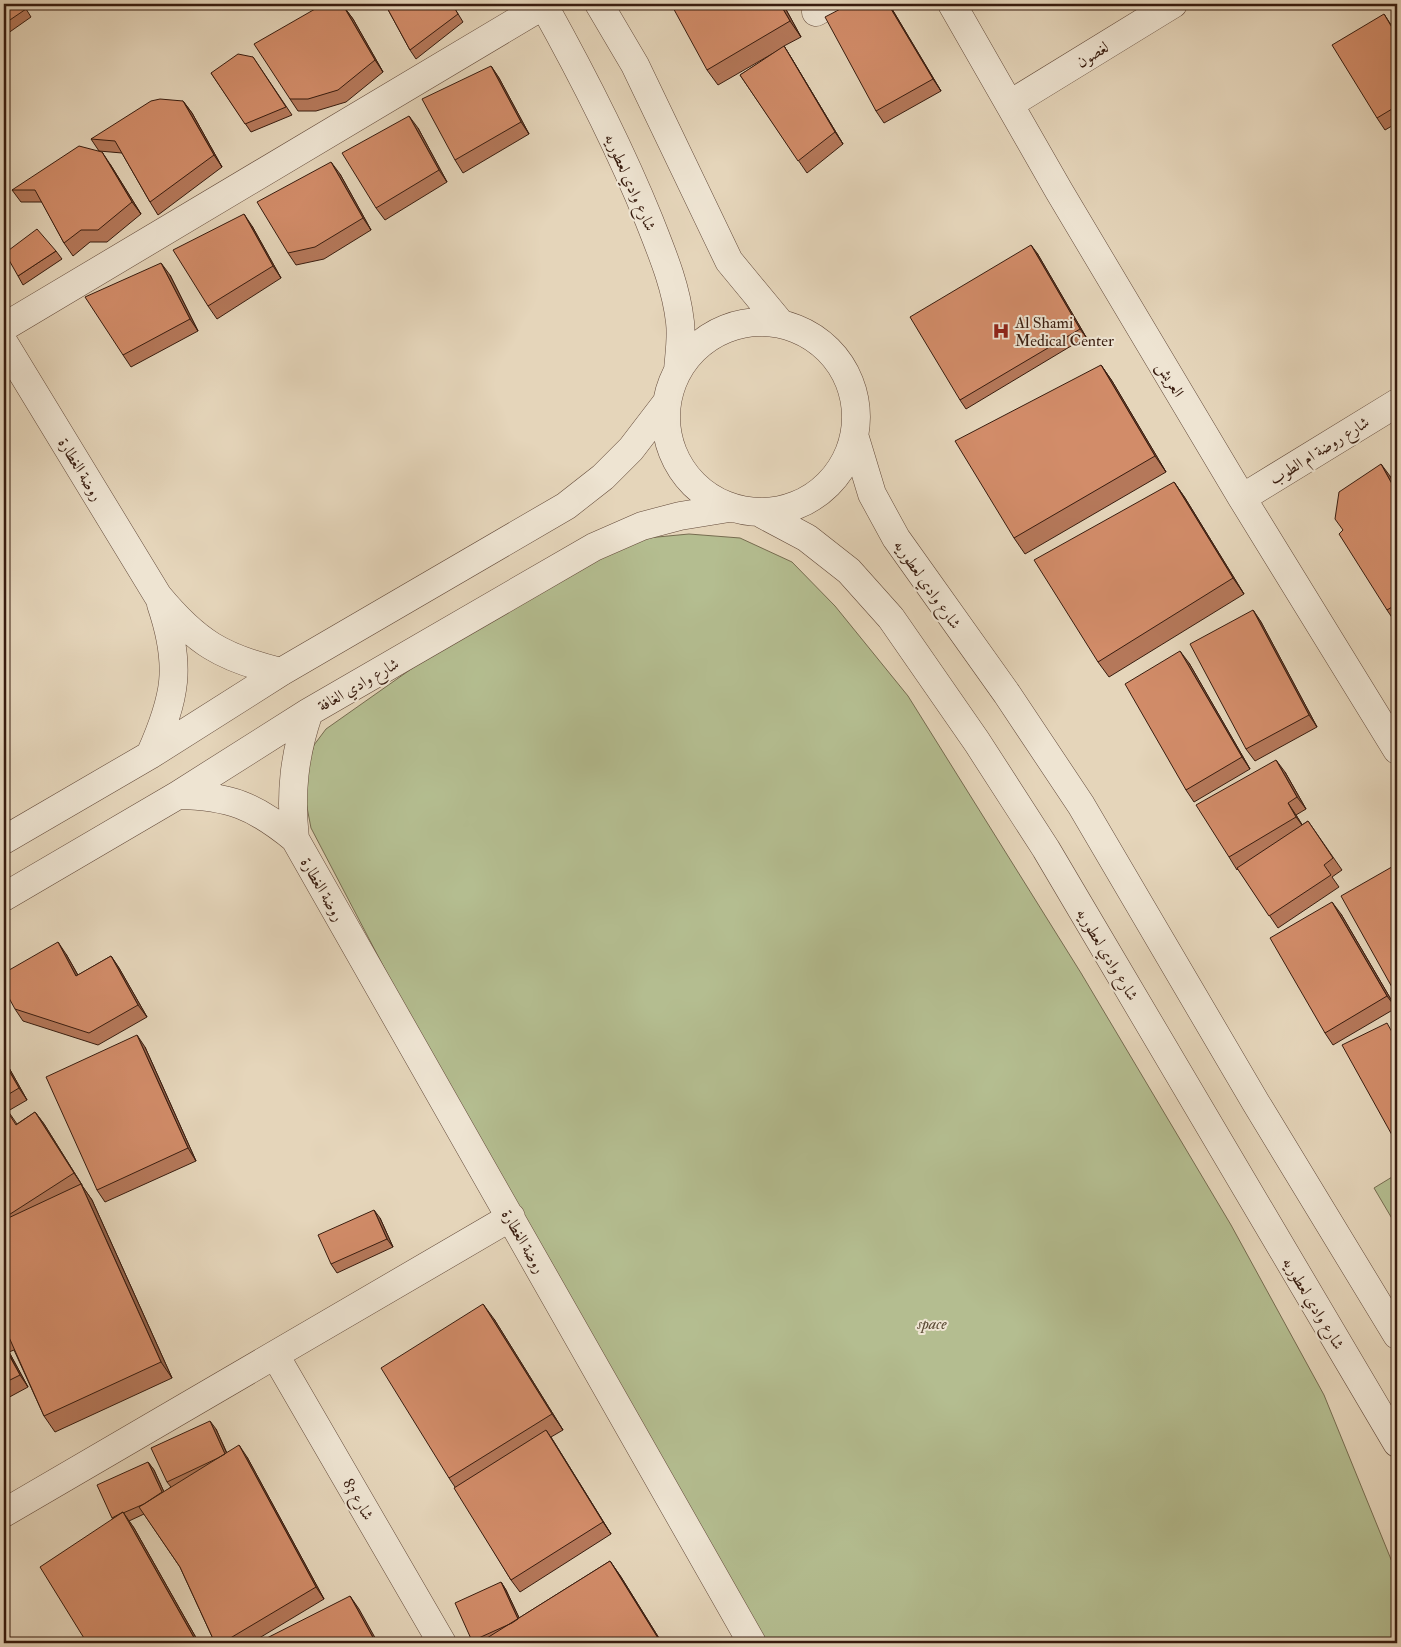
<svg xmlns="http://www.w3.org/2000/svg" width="1401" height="1647" viewBox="0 0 1401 1647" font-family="'IM FELL Double Pica',Amiri,serif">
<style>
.green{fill:#b4bd90;stroke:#766c50}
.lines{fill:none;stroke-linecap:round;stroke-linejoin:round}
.minor-casing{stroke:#634a3a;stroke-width:29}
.minor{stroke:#eee4d2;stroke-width:28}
.wall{fill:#b5785a;stroke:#381c0f}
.shaded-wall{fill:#93624a;stroke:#381c0f}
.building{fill:#d28c69;stroke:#381c0f}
.labels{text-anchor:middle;stroke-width:4;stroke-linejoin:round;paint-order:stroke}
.street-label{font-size:16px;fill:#381c0f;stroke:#eee4d2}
.poi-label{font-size:16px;fill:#381c0f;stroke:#eee4d2;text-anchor:start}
.park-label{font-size:16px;font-style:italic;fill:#5d4c36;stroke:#eee4d2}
</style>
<rect width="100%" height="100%" fill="#e5d5ba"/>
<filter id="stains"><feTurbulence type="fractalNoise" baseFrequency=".004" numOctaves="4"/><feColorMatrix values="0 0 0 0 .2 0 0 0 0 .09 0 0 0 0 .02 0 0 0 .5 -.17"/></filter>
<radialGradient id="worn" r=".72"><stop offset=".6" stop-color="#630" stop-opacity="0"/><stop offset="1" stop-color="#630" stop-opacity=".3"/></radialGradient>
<path class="green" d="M 689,534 L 740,538 L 792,562 L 835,606 L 908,696 L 1081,973 L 1231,1225 L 1324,1395 L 1397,1574 L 1397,1643 L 764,1643 L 501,1191 L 311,828 L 305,797 L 308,766 L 314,745 L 326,729 L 414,667 L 603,556 L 647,538 Z
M 1397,1174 L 1397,1227 L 1374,1188 Z"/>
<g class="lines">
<g class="minor-casing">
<path id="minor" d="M 543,4 C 582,74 619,146 649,220 C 662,253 676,286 680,322 C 682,338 679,356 678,371
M 599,4 L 635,65 L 729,261 L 781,324
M 952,4 L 1059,191 L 1242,498 L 1397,750
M 816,12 L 830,4
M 1010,104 L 1173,4
M666 417a95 95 0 1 1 190 0a95 95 0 1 1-190 0Z
M 4,327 L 544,5
M 4,343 L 158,596 C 196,642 222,658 281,672
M 855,438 L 872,494 L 896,538 L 1007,694 L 1081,805 L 1256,1103 L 1397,1335
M 1242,498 L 1397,403
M 762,514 L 807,538 L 849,571 L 891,618 L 977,742 L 1046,849 L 1397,1443
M 150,755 C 176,697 182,666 161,604
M 178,795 C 230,796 255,806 295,839 L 752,1643
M 295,839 C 290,794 294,755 309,712
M 4,840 L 150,755 L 281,672 L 566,506 L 603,477 L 631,449 L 667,402
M 4,897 L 178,795 L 309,712 L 594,547 L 642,526 L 680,516 L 729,508
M 275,1355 L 442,1643
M 4,1513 L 511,1217"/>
</g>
<use href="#minor" class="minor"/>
</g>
<path class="wall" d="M 4,4 L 23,4 L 31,17 L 4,36 Z
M 33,4 L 44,4 L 37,9 Z
M 385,4 L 452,4 L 463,22 L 416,59 L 410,50 Z
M 783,4 L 801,37 L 784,46 L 792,59 L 843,144 L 807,173 L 740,75 L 784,47 L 718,85 L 707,70 Z
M 850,4 L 889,4 L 941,91 L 884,123 L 876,111 Z
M 344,7 L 353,19 L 383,72 L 346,102 L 316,111 L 298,111 L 290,99 Z
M 1393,27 L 1397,34 L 1397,123 L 1385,130 L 1377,118 Z
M 253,57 L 292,115 L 251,132 L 211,73 Z
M 491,66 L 499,78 L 529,134 L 463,173 L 455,160 Z
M 183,101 L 192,113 L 222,167 L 158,215 L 150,202 L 122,153 L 99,151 L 91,139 Z
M 418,128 L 447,182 L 385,220 L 376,208 Z
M 110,164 L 141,214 L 107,242 L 90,242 L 73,256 L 64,243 L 42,202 L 21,202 L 12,190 Z
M 340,174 L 371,230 L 324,259 L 296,265 L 288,253 Z
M 252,226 L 281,278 L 217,319 L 208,306 Z
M 56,251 L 62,259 L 23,285 L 18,276 Z
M 1037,253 L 1086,337 L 966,409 L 960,400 Z
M 170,275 L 198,331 L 131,367 L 123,355 Z
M 1101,365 L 1112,381 L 1166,472 L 1025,554 L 1014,538 Z
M 1390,476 L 1397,490 L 1397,621 L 1395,622 L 1387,610 Z
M 1174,482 L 1185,498 L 1244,594 L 1109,677 L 1098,662 Z
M 1253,610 L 1261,622 L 1317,727 L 1255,761 L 1246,749 Z
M 1189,663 L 1250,769 L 1194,802 L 1186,790 Z
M 1285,772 L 1306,809 L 1296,815 L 1302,825 L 1308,821 L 1342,870 L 1332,877 L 1339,887 L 1278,928 L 1238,869 L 1237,870 L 1229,857 Z
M 1397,865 L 1397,995 L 1393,989 Z
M 1341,914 L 1396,1008 L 1333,1045 L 1325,1033 Z
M 66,954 L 78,975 L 111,956 L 119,968 L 147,1017 L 98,1045 L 23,1021 L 15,1009 Z
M 1397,1039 L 1397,1142 L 1392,1135 Z
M 145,1047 L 196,1161 L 105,1202 L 97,1190 Z
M 4,1059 L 27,1100 L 8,1111 L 17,1124 L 35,1112 L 44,1124 L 82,1185 L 82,1186 L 92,1200 L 172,1378 L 55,1432 L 44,1416 L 14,1350 L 9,1352 L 28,1387 L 4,1400 Z
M 380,1218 L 393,1247 L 337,1273 L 331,1264 Z
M 494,1319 L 563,1430 L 551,1437 L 611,1534 L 520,1592 L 511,1580 L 455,1487 L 449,1478 Z
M 216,1429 L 227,1453 L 247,1457 L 324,1599 L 251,1643 L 215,1643 L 180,1567 L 144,1514 L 129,1521 L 134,1528 L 199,1643 L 87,1643 L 112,1519 L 148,1462 L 154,1470 L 164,1492 L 171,1487 L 167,1482 Z
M 610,1561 L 621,1577 L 662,1643 L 474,1643 L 472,1641 L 501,1582 L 506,1590 L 519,1618 Z"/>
<path class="shaded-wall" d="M 780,4 L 783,4 L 801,37 L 790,21 Z
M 888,4 L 889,4 L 941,91 L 933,79 Z
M 344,7 L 353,19 L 383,72 L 375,60 Z
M 1384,14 L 1397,34 L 1397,36 Z
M 784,46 L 792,59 L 843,144 L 835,132 Z
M 491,66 L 499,78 L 529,134 L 521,122 Z
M 183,101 L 192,113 L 222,167 L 214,155 Z
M 409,116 L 418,128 L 447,182 L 439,170 Z
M 102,152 L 110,164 L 141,214 L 132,202 Z
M 331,162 L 340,174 L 371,230 L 363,218 Z
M 244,214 L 252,226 L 281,278 L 273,266 Z
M 1031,245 L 1037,253 L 1086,337 L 1080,329 Z
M 161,263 L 170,275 L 198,331 L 190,319 Z
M 1101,365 L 1112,381 L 1166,472 L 1155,456 Z
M 1381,464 L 1390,476 L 1397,490 L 1397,493 Z
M 1174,482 L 1185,498 L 1244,594 L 1233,578 Z
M 1253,610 L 1261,622 L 1317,727 L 1309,715 Z
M 1180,651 L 1189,663 L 1250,769 L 1242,757 Z
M 1276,760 L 1285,772 L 1306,809 L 1297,797 Z
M 1288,803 L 1296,815 L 1305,829 L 1296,817 Z
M 1332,902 L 1341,914 L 1396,1008 L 1387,996 Z
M 58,942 L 66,954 L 85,988 L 76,976 Z
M 111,956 L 119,968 L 147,1017 L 138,1005 Z
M 137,1035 L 145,1047 L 196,1161 L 188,1148 Z
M 4,1059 L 27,1100 L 19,1088 L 4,1062 Z
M 35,1112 L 44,1124 L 82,1185 L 74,1173 Z
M 81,1184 L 92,1200 L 172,1378 L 161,1362 Z
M 374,1210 L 380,1218 L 393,1247 L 387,1239 Z
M 483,1304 L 494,1319 L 563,1430 L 552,1414 Z
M 4,1344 L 9,1352 L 28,1387 L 20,1375 Z
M 210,1421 L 216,1429 L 231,1463 L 225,1455 Z
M 546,1430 L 554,1442 L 611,1534 L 603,1522 Z
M 239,1445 L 247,1457 L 324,1599 L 316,1587 Z
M 148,1462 L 154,1470 L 169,1503 L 163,1495 Z
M 123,1512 L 134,1528 L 199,1643 L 197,1643 Z
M 610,1561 L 621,1577 L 662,1643 L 661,1643 Z
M 501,1582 L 506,1590 L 524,1628 L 518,1620 Z
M 350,1596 L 359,1609 L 378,1643 L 376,1643 Z"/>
<path class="building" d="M 4,4 L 23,4 L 26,9 L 4,24 Z
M 385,4 L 452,4 L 458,14 L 410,50 Z
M 671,4 L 780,4 L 790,21 L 707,70 Z
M 850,4 L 888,4 L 933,79 L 876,111 L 825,17 Z
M 322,5 L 344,7 L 375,60 L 338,90 L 308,99 L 290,99 L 254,44 Z
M 1397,7 L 1397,18 L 1392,10 Z
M 1384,14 L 1397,36 L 1397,106 L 1377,118 L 1332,45 Z
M 784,46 L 835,132 L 798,161 L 740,75 Z
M 238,54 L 253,57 L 286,107 L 245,124 L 211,73 Z
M 491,66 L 521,122 L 455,160 L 422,99 Z
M 160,99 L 183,101 L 214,155 L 150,202 L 115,141 L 91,139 L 151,101 Z
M 409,116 L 439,170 L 376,208 L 342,153 Z
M 79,146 L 102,152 L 132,202 L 98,230 L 81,230 L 64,243 L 35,190 L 12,190 Z
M 331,162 L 363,218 L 315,247 L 288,253 L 257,202 Z
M 244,214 L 273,266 L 208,306 L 173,250 Z
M 37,229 L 56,251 L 18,276 L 5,253 Z
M 1031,245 L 1080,329 L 960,400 L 910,317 Z
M 161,263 L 190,319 L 123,355 L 85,297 Z
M 1101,365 L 1155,456 L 1014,538 L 955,441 Z
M 1381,464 L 1397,493 L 1397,604 L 1387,610 L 1339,534 L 1343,530 L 1335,519 L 1339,492 Z
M 1174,482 L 1233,578 L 1098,662 L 1034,560 Z
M 1253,610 L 1309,715 L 1246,749 L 1190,644 Z
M 1180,651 L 1242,757 L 1186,790 L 1125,684 Z
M 1276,760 L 1297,797 L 1288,803 L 1296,817 L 1229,857 L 1196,805 Z
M 1308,821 L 1333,858 L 1324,865 L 1331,875 L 1269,916 L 1237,868 Z
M 1397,864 L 1397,987 L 1393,989 L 1341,896 Z
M 1332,902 L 1387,996 L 1325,1033 L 1270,938 Z
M 58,942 L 76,976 L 111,956 L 138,1005 L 89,1033 L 15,1009 L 4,989 L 4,973 Z
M 1387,1023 L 1397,1041 L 1397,1132 L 1392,1135 L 1342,1045 Z
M 137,1035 L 188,1148 L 97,1190 L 46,1077 Z
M 4,1062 L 19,1088 L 4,1097 Z
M 4,1106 L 16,1125 L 35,1112 L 74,1173 L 4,1218 Z
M 81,1184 L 161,1362 L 44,1416 L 4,1326 L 4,1220 Z
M 374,1210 L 387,1239 L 331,1264 L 318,1235 Z
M 483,1304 L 552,1414 L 449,1478 L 381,1368 Z
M 4,1328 L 8,1336 L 4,1339 Z
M 4,1346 L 20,1375 L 4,1383 Z
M 210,1421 L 225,1454 L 218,1458 L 167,1482 L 151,1448 Z
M 546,1430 L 603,1522 L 511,1580 L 454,1488 Z
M 239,1445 L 316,1587 L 222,1643 L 215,1643 L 180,1567 L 139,1507 Z
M 148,1462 L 162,1492 L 144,1504 L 123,1513 L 123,1512 L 112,1518 L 97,1485 Z
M 123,1512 L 197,1643 L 87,1643 L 40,1567 Z
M 610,1561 L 661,1643 L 479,1643 Z
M 501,1582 L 518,1619 L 512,1623 L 472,1641 L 455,1603 Z
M 350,1596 L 376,1643 L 257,1643 Z"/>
<defs>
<g id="hospital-bare" transform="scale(1.35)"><path d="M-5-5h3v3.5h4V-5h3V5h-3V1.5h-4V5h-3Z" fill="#8f2418" stroke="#eee4d2" stroke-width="2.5" paint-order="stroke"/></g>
</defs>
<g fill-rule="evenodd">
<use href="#hospital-bare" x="1001" y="331"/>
</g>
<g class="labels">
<g class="street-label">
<text transform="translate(1092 54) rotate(-32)" y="6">لغصون</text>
<text transform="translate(631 182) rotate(66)" y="6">شارع وادي لعطوريه</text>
<text transform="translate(1171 379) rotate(59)" y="6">العريش</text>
<text transform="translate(1319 450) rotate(-32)" y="6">شارع روضة ام الطوب</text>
<text transform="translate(81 469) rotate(59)" y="6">روضة الغطارة</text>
<text transform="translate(928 584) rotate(55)" y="6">شارع وادي لعطوريه</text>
<text transform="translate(358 684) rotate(-30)" y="6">شارع وادي الغافة</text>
<text transform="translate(323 889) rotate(60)" y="6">روضة الغطارة</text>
<text transform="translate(1108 954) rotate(59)" y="6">شارع وادي لعطوريه</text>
<text transform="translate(524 1241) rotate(60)" y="6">روضة الغطارة</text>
<text transform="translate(1314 1303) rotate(59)" y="6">شارع وادي لعطوريه</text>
<text transform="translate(359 1499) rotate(60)" y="6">شارع 83</text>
</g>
<g class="poi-label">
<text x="1015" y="328">Al Shami<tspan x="1015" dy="18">Medical Center</tspan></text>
</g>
<g class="park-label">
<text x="932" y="1329">space</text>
</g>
</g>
<rect width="1401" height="1647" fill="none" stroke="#e5d5ba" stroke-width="20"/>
<rect x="5" y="5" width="1391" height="1637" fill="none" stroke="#381c0f" stroke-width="2.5"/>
<rect x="10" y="10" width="1381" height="1627" fill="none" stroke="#381c0f"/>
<rect width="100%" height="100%" filter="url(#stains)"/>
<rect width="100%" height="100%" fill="url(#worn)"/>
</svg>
